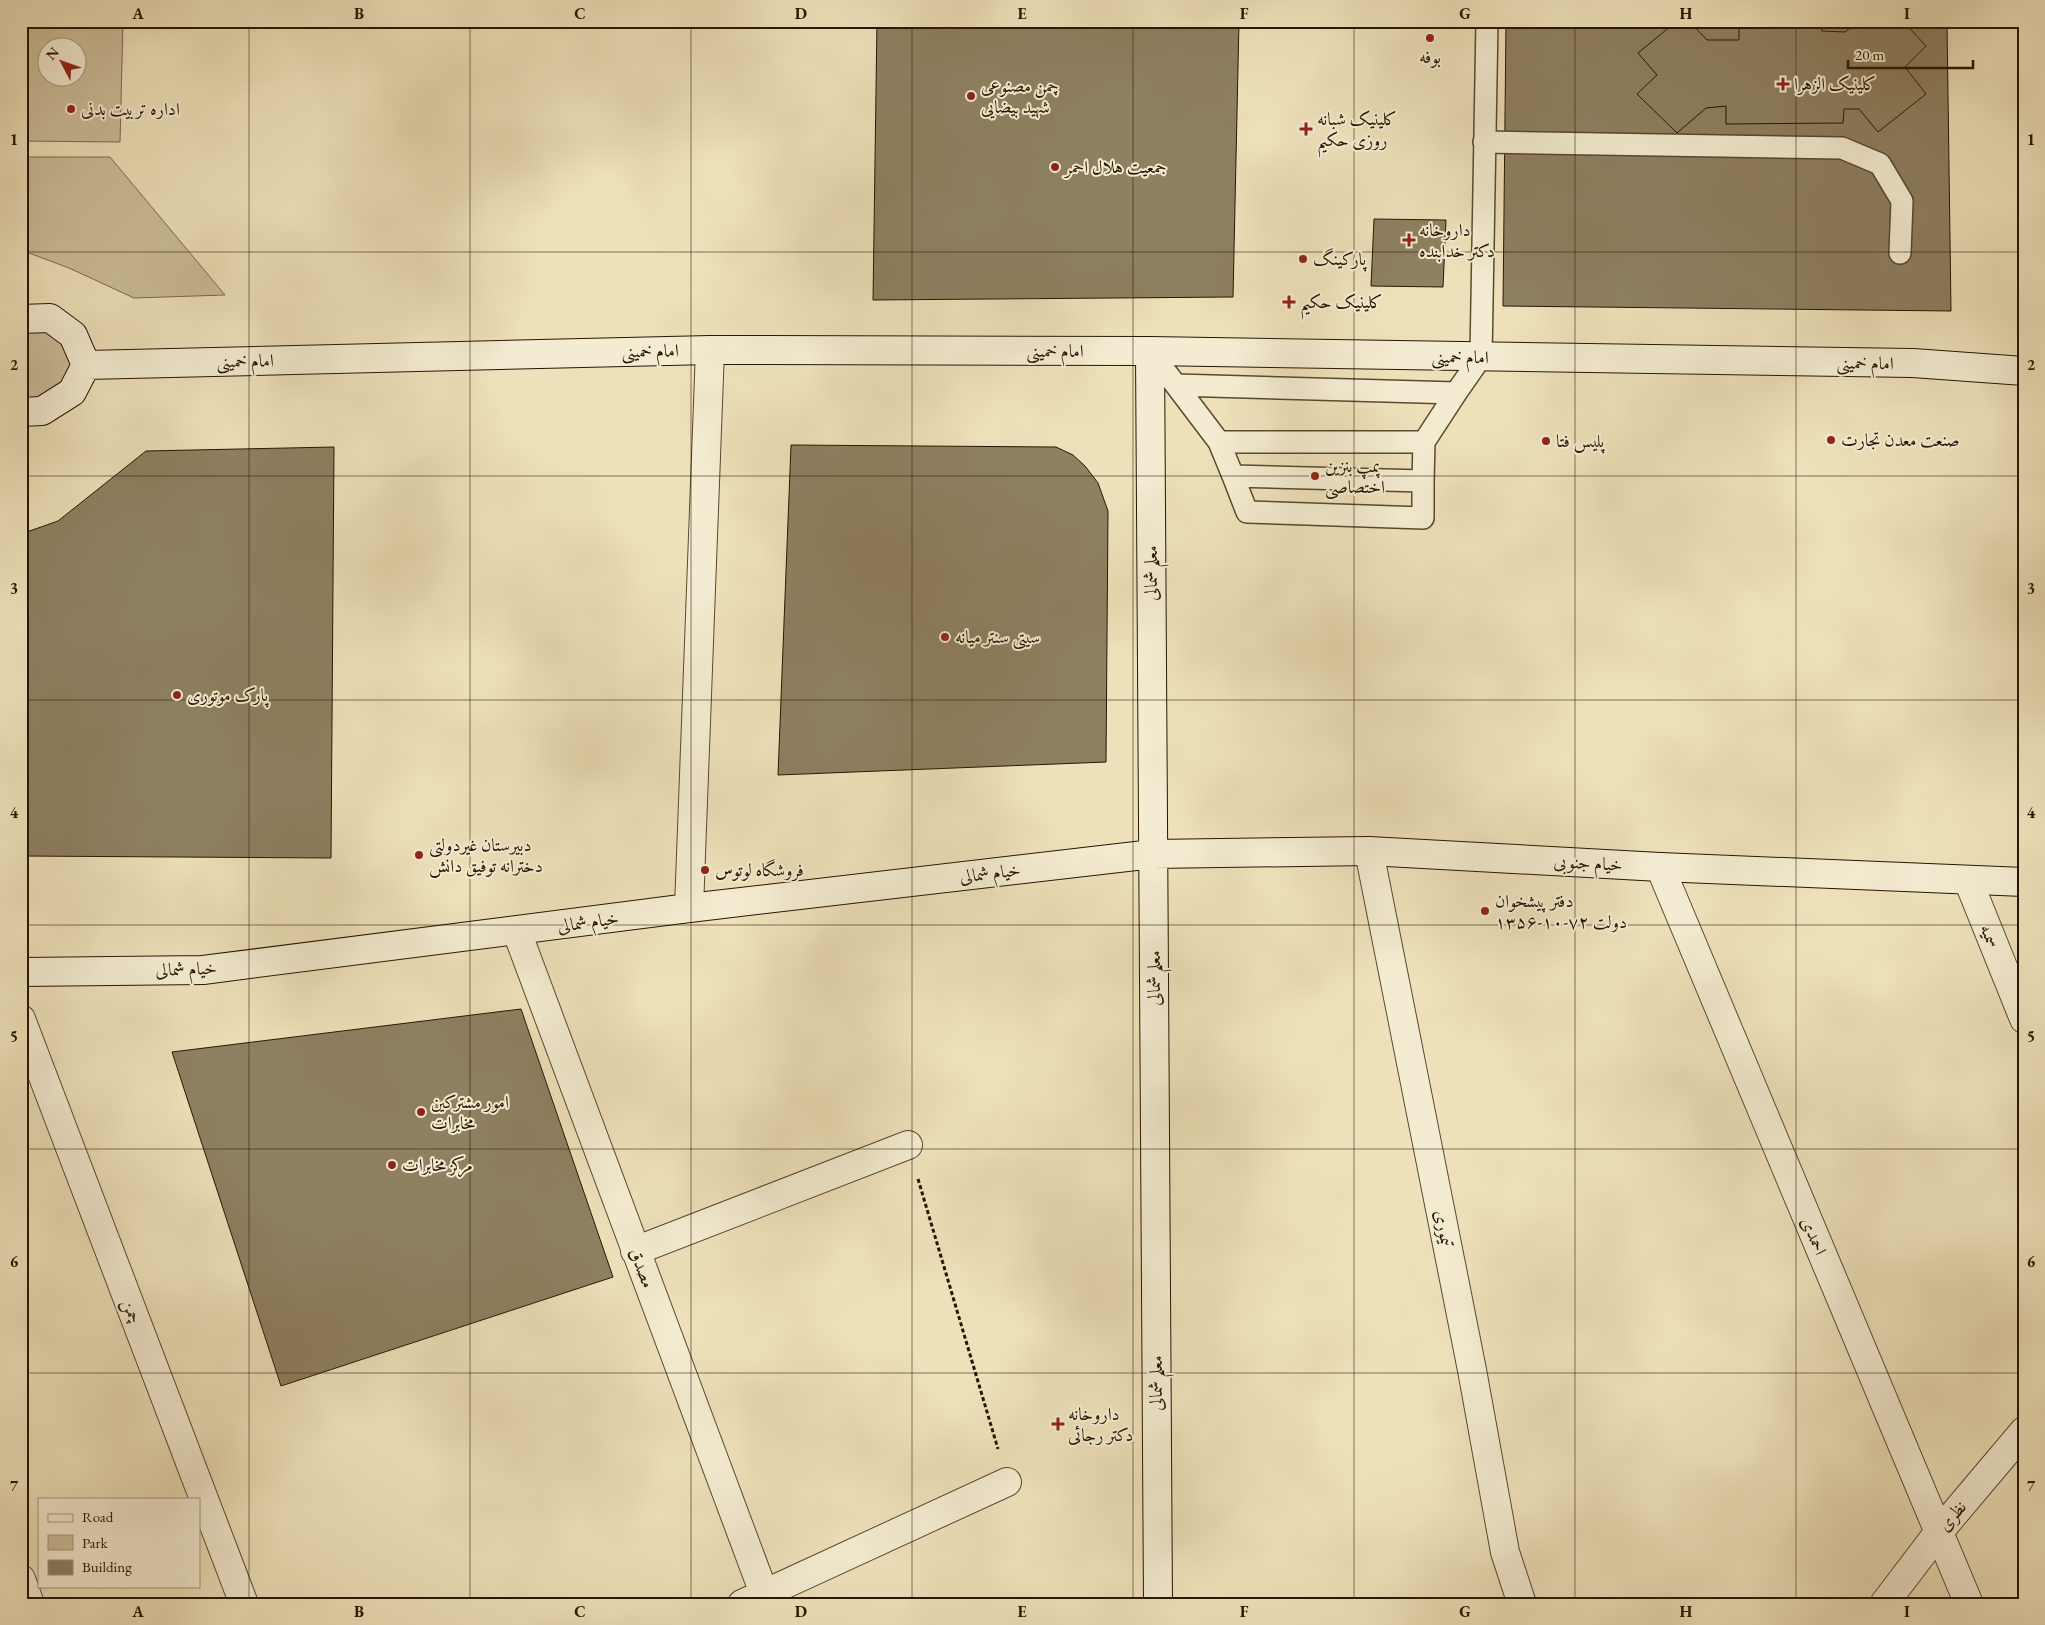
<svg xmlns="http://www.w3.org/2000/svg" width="2045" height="1625" viewBox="0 0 2045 1625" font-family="'EB Garamond',Amiri,serif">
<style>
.green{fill:#ccbe9b;stroke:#796a4e;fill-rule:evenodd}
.building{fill:#8e8061;stroke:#261601}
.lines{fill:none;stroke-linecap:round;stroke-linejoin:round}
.lane-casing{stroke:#58492f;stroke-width:24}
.street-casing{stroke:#58492f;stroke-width:30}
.secondary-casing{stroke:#261601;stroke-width:30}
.path{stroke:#261601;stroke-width:3;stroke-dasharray:4 2.5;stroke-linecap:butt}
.lane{stroke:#f4ecd2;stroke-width:21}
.street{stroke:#f4ecd2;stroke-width:28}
.secondary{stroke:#f4ecd2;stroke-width:28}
.grid{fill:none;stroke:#261601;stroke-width:1;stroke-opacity:0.55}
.poi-dot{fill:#8f2418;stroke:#f4ecd2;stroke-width:2}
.labels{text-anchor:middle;stroke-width:4;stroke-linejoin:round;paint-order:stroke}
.poi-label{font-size:18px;fill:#261601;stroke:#f4ecd2;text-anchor:start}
.street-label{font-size:18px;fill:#261601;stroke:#f4ecd2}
.neatline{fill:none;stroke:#261601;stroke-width:2}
.grid-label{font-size:16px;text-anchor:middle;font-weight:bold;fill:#261601}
</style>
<rect width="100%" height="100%" fill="#eee1ba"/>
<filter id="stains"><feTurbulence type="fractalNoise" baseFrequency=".004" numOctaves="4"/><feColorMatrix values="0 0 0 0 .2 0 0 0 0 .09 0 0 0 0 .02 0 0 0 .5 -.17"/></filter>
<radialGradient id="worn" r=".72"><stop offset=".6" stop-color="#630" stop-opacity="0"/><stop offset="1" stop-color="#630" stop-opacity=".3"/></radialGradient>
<path class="green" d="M 21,21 L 123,21 L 120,142 L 21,141 ZM 48,48 L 78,48 L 78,78 L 48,78 Z
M 21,157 L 110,157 L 225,295 L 134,298 L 69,268 L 21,250 Z
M 21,330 C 53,330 60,335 72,365 L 63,384 L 38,400 L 21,401 Z"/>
<path class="building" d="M 877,21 L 1239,21 L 1233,297 L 873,300 Z
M 1506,21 L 1947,21 L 1951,311 L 1503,306 Z
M 1677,21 L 1689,21 L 1707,40 L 1739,40 L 1739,21 L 1821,21 L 1822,31 L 1845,32 L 1859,21 L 1903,21 L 1926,46 L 1905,67 L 1926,94 L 1878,132 L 1859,109 L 1844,109 L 1843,123 L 1726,124 L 1726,106 L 1706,108 L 1677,133 L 1637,94 L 1657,75 L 1638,53 Z
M 1374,219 L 1446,220 L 1443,287 L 1371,286 Z
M 791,445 L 1056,447 L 1073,455 L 1085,466 L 1098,483 L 1108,511 L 1106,762 L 778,775 Z
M 334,447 L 331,858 L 21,856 L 21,534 L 58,521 L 146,451 Z
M 521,1009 L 613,1277 L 281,1386 L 172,1052 Z"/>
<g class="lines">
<g class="lane-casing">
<path id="lane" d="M 1484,142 L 1842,148 L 1880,164 L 1902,201 L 1900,253
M 1150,351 L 1219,442 L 1233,476 L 1423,481 L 1424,442
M 1176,385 L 1456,393 L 1481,357 L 1487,21
M 1219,442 L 1424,442 L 1456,393
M 1233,476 L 1247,512 L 1423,518 L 1423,481"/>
</g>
<g class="street-casing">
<path id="street" d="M 1369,851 L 1472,1370 L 1505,1552 L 1522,1604
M 1660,867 L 1969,1604
M 1968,880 L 2024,1019
M 689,908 L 710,350
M 517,932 L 768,1604
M 21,1019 L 244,1604
M 635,1251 L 908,1145
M 21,1579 L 30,1604
M 742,1604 L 1007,1482
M 1884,1604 L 1938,1533 L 2024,1431"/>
</g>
<g class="secondary-casing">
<path id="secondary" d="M 21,319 L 50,318 L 73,335 L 86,365
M 1150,351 L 1158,1604
M 86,365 L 710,350 L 1150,351 L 1913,363 L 2024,371
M 21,412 L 42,411 L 72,392 L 86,365
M 21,972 L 203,970 L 689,908 L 1153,854 L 1369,851 L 1660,867 L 2024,882"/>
</g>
<path class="path" d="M 918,1179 L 998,1449"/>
<use href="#lane" class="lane"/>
<use href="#street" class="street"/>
<use href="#secondary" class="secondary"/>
</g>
<path class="grid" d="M 249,21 L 249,1604M 470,21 L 470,1604M 691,21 L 691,1604M 912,21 L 912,1604M 1133,21 L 1133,1604M 1354,21 L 1354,1604M 1575,21 L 1575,1604M 1796,21 L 1796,1604M 21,252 L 2024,252M 21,476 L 2024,476M 21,700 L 2024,700M 21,925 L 2024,925M 21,1149 L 2024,1149M 21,1373 L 2024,1373"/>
<g class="poi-dot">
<circle cx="1430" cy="38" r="5"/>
<path d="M1780.5 76.5h5v5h5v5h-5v5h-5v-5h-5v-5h5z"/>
<circle cx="971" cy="96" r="5"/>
<circle cx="71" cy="109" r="5"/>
<path d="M1303.5 121.5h5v5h5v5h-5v5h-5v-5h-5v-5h5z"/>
<circle cx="1055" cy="167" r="5"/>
<path d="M1406.5 232.5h5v5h5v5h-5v5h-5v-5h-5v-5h5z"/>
<circle cx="1303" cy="259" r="5"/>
<path d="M1286.5 294.5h5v5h5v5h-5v5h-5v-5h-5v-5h5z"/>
<circle cx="1831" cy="440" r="5"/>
<circle cx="1546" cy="441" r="5"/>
<circle cx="1315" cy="476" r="5"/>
<circle cx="945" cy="637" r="5"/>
<circle cx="177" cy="695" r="5"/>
<circle cx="419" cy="855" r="5"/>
<circle cx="705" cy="870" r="5"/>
<circle cx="1485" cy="911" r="5"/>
<circle cx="421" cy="1112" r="5"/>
<circle cx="392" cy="1165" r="5"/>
<path d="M1055.5 1416.5h5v5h5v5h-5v5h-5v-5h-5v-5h5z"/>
</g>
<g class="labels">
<g class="poi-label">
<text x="1430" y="63" text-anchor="middle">بوفه</text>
<text x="1794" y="90">کلینیک الزهرا</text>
<text x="981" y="92">چمن مصنوعی<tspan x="981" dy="21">شهید بیضایی</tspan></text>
<text x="81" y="115">اداره تربیت بدنی</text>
<text x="1317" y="125">کلینیک شبانه<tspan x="1317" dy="21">روزی حکیم</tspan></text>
<text x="1065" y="173">جمعیت هلال احمر</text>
<text x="1419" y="236">داروخانه<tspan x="1419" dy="21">دکتر خدابنده</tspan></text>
<text x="1313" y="265">پارکینگ</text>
<text x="1300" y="308">کلینیک حکیم</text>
<text x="1841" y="446">صنعت معدن تجارت</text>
<text x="1556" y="447">پلیس فتا</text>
<text x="1325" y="472">پمپ بنزین<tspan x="1325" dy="21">اختصاصی</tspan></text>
<text x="955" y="643">سیتی سنتر میانه</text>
<text x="187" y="701">پارک موتوری</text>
<text x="429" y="851">دبیرستان غیردولتی<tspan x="429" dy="21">دخترانه توفیق دانش</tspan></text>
<text x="715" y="876">فروشگاه لوتوس</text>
<text x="1495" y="907">دفتر پیشخوان<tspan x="1495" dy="21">دولت ۷۲-۱۰-۱۳۵۶</tspan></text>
<text x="431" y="1108">امور مشترکین<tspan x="431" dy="21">مخابرات</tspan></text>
<text x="402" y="1171">مرکز مخابرات</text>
<text x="1068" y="1420">داروخانه<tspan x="1068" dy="21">دکتر رجائی</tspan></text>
</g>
<g class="street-label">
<text transform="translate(650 351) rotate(-1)" y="6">امام خمینی</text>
<text x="1055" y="357">امام خمینی</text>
<text transform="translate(1460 357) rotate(1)" y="6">امام خمینی</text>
<text transform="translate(245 361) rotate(-1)" y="6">امام خمینی</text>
<text transform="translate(1865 363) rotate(1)" y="6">امام خمینی</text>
<text transform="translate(1151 573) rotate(-90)" y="6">معلم شمالی</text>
<text transform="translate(1588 863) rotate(3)" y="6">خیام جنوبی</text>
<text transform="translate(990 873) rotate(-7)" y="6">خیام شمالی</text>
<text transform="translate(588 922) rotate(-8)" y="6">خیام شمالی</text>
<text transform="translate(1990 936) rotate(68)" y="6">سميه</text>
<text transform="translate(186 969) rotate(-2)" y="6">خیام شمالی</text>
<text transform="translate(1154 978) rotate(-90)" y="6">معلم شمالی</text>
<text transform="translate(1444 1228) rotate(79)" y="6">تیموری</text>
<text transform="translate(1814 1236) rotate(67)" y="6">احمدی</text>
<text transform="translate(642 1268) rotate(69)" y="6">مصدق</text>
<text transform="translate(132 1311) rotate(69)" y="6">چمن</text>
<text transform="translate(1156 1383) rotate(-90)" y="6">معلم شمالی</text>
<text transform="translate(1952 1516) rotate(-50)" y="6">نظری</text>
</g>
</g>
<rect width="2045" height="1625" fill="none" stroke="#eee1ba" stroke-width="55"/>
<rect x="38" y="1498" width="162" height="90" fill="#f4ecd2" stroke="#a2967e"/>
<rect x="48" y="1514" width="25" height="8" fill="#f4ecd2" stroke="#a2967e"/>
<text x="82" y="1522" font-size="15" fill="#261601">Road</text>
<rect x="48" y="1535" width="25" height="15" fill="#ccbe9b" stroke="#a2967e"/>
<text x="82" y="1548" font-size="15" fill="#261601">Park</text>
<rect x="48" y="1560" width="25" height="15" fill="#8e8061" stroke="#a2967e"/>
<text x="82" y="1572" font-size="15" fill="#261601">Building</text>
<g transform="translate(62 62) rotate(311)"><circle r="24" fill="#f4ecd2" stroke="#a2967e"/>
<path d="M0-4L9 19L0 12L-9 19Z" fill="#8f2418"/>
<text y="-8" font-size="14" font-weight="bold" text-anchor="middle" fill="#261601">N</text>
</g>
<path d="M1848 60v8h125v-8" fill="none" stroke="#261601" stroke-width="2.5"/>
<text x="1855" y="60" font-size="15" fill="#261601" stroke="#f4ecd2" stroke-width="4" paint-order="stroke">20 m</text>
<rect x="28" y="28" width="1990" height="1570" class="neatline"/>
<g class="grid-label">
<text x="138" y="19">A</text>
<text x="359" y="19">B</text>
<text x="580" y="19">C</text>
<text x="801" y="19">D</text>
<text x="1022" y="19">E</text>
<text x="1244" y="19">F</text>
<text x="1465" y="19">G</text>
<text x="1686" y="19">H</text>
<text x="1907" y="19">I</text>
<text x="14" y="145">1</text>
<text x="2031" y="145">1</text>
<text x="14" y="370">2</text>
<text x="2031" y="370">2</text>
<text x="14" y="594">3</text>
<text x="2031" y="594">3</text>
<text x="14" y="818">4</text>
<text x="2031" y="818">4</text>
<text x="14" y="1042">5</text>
<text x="2031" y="1042">5</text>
<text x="14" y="1267">6</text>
<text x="2031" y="1267">6</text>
<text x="14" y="1491">7</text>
<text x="2031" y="1491">7</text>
<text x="138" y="1617">A</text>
<text x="359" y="1617">B</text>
<text x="580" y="1617">C</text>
<text x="801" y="1617">D</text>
<text x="1022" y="1617">E</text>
<text x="1244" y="1617">F</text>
<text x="1465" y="1617">G</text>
<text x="1686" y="1617">H</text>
<text x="1907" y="1617">I</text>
</g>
<rect width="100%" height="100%" filter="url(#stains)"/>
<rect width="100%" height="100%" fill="url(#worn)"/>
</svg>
